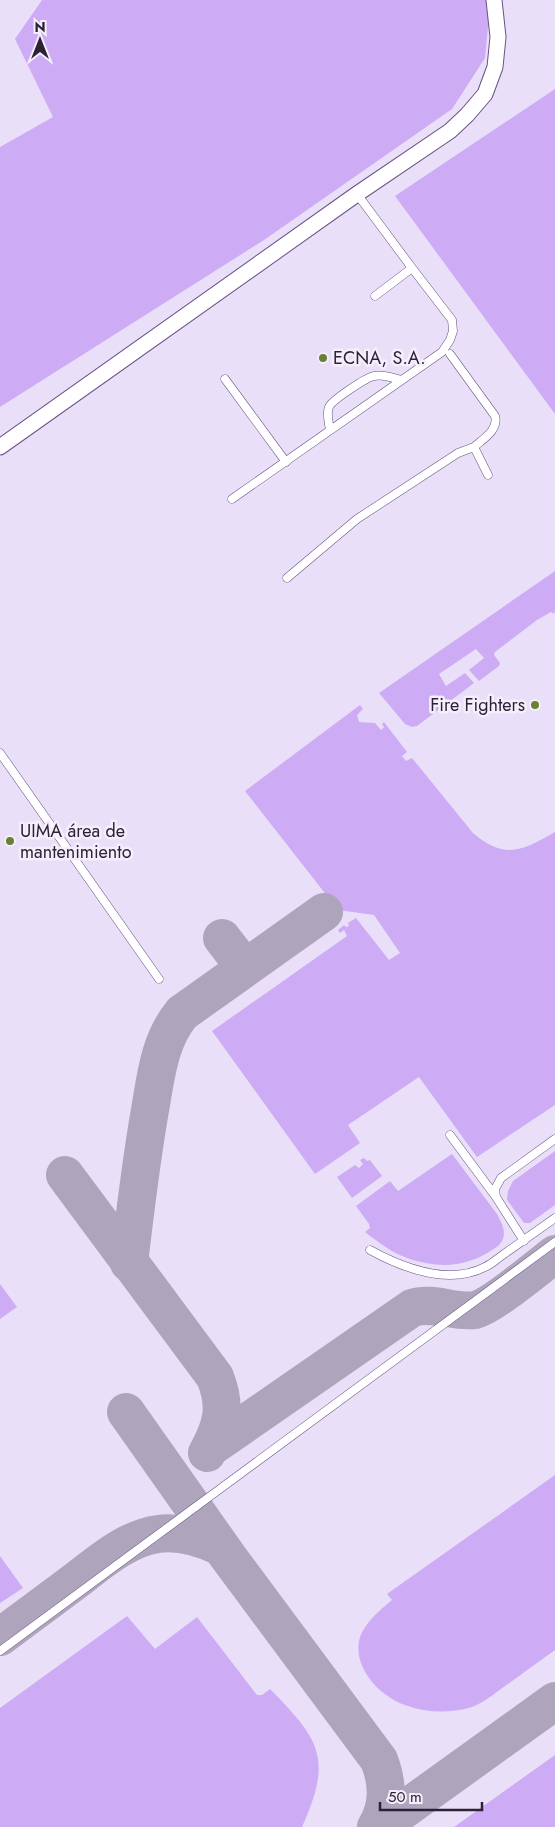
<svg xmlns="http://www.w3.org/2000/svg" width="555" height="1827" viewBox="0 0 555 1827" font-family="Jost,sans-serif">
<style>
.green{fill:#cdacf5}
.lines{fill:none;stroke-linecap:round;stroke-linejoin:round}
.taxiway{stroke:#aea4bc;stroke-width:38}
.service-casing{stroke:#695185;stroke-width:9}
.minor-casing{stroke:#695185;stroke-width:17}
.service{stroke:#fff;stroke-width:8}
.minor{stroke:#fff;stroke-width:15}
.poi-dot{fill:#688133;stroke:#f4effb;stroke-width:2}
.labels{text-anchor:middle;stroke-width:5;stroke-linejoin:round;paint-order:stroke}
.poi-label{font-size:18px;fill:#2c2238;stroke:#f4effb;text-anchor:start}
</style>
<rect width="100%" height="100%" fill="#eadff8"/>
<path class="green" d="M 42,0 L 487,0 L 489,17 L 485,58 L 452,109 L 264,240 L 0,407 L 0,147 L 53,117 L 15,39 Z
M 555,89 L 555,414 L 395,196 Z
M 555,571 L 555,610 L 554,614 L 551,612 L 537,620 L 495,652 L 494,655 L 500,663 L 499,666 L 479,681 L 469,670 L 484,658 L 476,649 L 439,674 L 446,686 L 465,673 L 474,683 L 417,726 L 412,727 L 405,724 L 379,693 Z
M 360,705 L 363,709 L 357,715 L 359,722 L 375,723 L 381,730 L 384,727 L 382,724 L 384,722 L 407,752 L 402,756 L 406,761 L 412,758 L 473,833 C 505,860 522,851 555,832 L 555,1105 L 477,1157 L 419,1077 L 348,1125 L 360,1143 L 315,1174 L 212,1031 L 347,936 L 344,930 L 340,933 L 338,930 L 344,925 L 346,927 L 349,926 L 348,923 L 356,918 L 389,960 L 400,953 L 374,915 L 338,910 L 245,791 Z
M 555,1151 L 555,1205 L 530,1223 L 524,1223 L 507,1200 L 508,1191 L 513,1181 Z
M 452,1154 L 497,1214 C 501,1222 506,1230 503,1239 C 501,1244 497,1247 492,1250 C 473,1263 449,1268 426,1263 C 399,1258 386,1248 365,1232 L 370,1228 L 369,1224 L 356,1206 L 390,1181 L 398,1191 Z
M 364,1158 L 367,1161 L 370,1160 L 382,1176 L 352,1198 L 337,1177 L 355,1165 L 359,1168 L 363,1164 L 360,1160 Z
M 0,1284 L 17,1307 L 0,1319 Z
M 555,1475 L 555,1650 C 538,1662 522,1674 505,1686 C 494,1694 482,1704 469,1708 C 450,1713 427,1713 408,1706 C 381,1698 351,1667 360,1637 C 366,1621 380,1610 392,1600 L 387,1594 Z
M 0,1556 L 23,1588 L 0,1603 Z
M 127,1616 L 155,1649 L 197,1617 L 257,1695 L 262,1695 L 270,1689 C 320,1740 333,1758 302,1827 L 0,1827 L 0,1708 Z
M 555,1755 L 555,1827 L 454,1827 Z"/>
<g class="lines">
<path class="taxiway" d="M 222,938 L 245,968
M 65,1175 L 215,1377 C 227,1407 222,1426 207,1453
M 129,1263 C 135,1212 141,1161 150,1110 C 156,1076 159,1041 182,1013 L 324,912
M 126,1412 L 229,1558 L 379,1760 C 388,1783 389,1805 376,1827
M 210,1448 L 412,1308 C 433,1301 454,1313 475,1310 C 490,1307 540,1266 555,1254
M 0,1637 C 23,1620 47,1602 70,1585 C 97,1565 124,1539 158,1534 C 180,1531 202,1538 221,1547
M 380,1827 L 555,1701"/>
<g class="service-casing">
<path id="service" d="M 375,296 L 412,268
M 450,354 L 495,416 C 499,430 483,439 474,447 L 488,475
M 225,379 L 286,462
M 330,430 C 329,423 326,414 329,407 C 332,400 367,377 374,376 C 383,374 393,378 401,380
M 232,499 L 442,352 L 450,340 L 453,331 L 452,320 L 412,268 L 357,194
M 287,578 L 357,519 L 458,453 L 474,447
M 0,753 L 159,979
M 450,1135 L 496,1197 L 524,1241
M 496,1197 L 495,1189 L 501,1178 L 555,1139
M 370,1250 C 403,1268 448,1286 485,1267 C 492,1264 498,1258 504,1254 C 521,1242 538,1230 555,1218
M 0,1651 L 555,1242"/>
</g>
<g class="minor-casing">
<path id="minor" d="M 0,447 L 357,194 L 450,131 L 467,115 L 485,94 L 495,67 L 498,37 L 494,0"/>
</g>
<use href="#service" class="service"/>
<use href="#minor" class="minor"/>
</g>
<g class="poi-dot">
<circle cx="323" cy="358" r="5"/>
<circle cx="535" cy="705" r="5"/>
<circle cx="10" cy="841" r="5"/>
</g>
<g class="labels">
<g class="poi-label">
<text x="333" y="364">ECNA, S.A.</text>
<text x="525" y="711" text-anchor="end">Fire Fighters</text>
<text x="20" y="837">UIMA área de<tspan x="20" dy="21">mantenimiento</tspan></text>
</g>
</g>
<g transform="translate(40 40)" stroke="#f4effb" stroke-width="4" paint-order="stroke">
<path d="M0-4L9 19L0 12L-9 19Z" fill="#2c2238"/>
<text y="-8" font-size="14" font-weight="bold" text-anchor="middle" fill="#2c2238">N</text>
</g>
<path d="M380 1802v8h102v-8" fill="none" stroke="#2c2238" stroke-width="2.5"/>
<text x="388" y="1802" font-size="15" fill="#2c2238" stroke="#f4effb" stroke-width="4" paint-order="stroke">50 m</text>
</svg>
